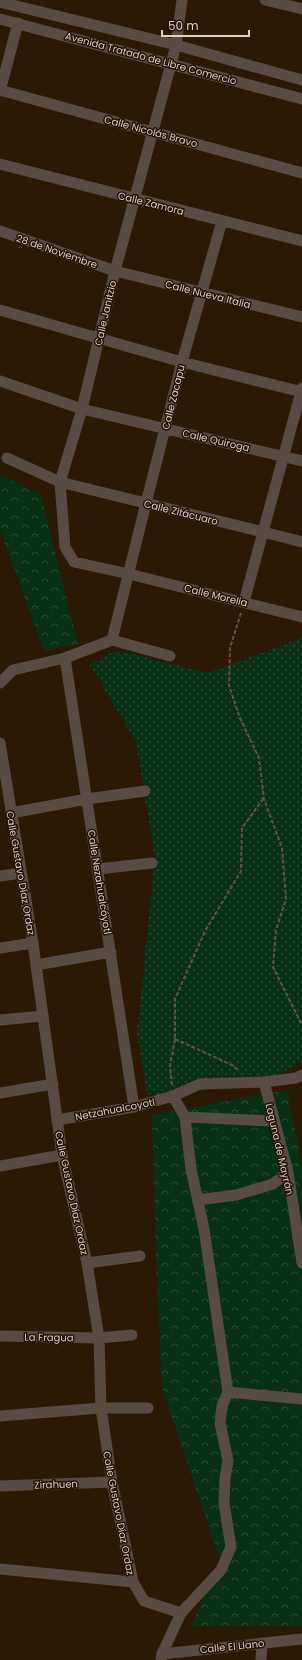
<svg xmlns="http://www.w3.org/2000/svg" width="302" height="1660" viewBox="0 0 302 1660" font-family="Poppins,sans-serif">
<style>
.grass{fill:url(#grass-dots)}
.forest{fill:url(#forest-crowns)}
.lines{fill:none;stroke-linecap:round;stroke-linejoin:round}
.path{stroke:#655541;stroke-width:2;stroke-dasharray:4 2;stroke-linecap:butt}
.minor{stroke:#574b44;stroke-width:11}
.tertiary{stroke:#574b44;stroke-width:11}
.labels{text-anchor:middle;stroke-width:3;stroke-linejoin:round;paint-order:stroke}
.street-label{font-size:10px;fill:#ded2c4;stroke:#211000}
</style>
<defs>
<pattern id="grass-dots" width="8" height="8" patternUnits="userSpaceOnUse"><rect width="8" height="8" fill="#073015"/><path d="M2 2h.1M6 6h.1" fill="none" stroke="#2b4d35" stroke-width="1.8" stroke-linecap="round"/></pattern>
<pattern id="forest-crowns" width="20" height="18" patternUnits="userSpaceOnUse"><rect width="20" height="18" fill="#073015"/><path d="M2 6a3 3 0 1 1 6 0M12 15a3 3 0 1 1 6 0" fill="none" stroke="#2b4d35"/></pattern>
</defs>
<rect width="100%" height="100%" fill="#2b1903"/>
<path class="grass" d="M 302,638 L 302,1062 L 279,1074 L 173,1096 L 147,1094 L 137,1034 L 155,857 L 136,742 L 90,665 L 116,650 L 207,673 Z"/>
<path class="forest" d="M 0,475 L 41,494 L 78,644 L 44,651 L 0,530 Z
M 287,1090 L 302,1164 L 302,1626 L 191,1626 L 220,1560 L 162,1388 L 156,1259 L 152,1115 Z"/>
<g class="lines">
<path class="path" d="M 241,613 L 230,648 L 229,686 L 240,718 L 259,758 L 264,799 L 282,848 L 286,899 L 276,930 L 273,967 L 302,1025
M 175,1039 L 232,1065 L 239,1071
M 172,1085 L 170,1066 L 175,1039 L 175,999 L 205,931 L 241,871 L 242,828 L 263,799"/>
<path class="minor" d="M 265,0 L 302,9
M 0,90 L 302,173
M 0,91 L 18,23
M 0,164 L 302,241
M 0,231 L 115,271 L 302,317
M 0,310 L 182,362 L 302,392
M 0,381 L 82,409 L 302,461
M 7,458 L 60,482 L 65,547 L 74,562 L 129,574 L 302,617
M 146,503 L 182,362 L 222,221
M 244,602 L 263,532 L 302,542
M 112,640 L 170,656
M 65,658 L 134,1107
M 11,813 L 87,799 L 145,791
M 98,869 L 152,863
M 0,876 L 21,873
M 0,948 L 33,943
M 36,965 L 111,952
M 0,1020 L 43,1016
M 264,1082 L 288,1172 L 302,1263
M 0,1093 L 53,1084
M 173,1096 L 185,1117 L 191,1169 L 204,1229 L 228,1392 L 222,1406 L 220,1423 L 228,1461 L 225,1478 L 224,1503 L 231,1547 L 221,1570 L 181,1613
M 185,1117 L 273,1121
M 57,1120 L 134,1107 L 173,1096 L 200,1084 L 264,1082 L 296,1078 L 302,1075
M 0,1166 L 62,1155
M 198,1200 L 236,1195 L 273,1184 L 288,1172
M 87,1263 L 140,1256
M 0,1336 L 99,1338 L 132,1335
M 228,1392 L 302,1399
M 0,1416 L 101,1408 L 148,1408
M 0,1486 L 112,1482
M 0,1569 L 133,1582
M 162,1654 L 302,1639
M 261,1660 L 262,1643"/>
<path class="tertiary" d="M 182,0 L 176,45 L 171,64 L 115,271 L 82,409 L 60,482 L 263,532 L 302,388
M 0,2 L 176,45 L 302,80
M 0,19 L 302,99
M 0,683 L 13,670 L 65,658 L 112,640 L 146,503
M 0,743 L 33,943 L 62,1155 L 87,1263 L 99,1338 L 101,1408 L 112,1482 L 133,1582 L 144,1601 L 181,1613 L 162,1654 L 161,1660"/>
</g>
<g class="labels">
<g class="street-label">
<text transform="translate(151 58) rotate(15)" y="4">Avenida Tratado de Libre Comercio</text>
<text transform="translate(151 131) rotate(15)" y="4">Calle Nicolás Bravo</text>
<text transform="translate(151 203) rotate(14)" y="4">Calle Zamora</text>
<text transform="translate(57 251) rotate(19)" y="4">28 de Noviembre</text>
<text transform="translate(208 294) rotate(14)" y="4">Calle Nueva Italia</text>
<text transform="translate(105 313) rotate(-77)" y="4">Calle Janitzio</text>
<text transform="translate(173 397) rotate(-76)" y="4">Calle Zacapu</text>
<text transform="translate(216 440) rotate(13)" y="4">Calle Quiroga</text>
<text transform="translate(181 512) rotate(14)" y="4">Calle Zitácuaro</text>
<text transform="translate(216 595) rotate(14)" y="4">Calle Morelia</text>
<text transform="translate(21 873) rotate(80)" y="4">Calle Gustavo Díaz Ordaz</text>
<text transform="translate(100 882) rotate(81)" y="4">Calle Nezahualcóyotl</text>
<text transform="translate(115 1109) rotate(-11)" y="4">Netzahualcoyotl</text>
<text transform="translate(280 1149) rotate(77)" y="4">Laguna de Mayrán</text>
<text transform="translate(72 1193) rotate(78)" y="4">Calle Gustavo Díaz Ordaz</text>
<text transform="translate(49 1337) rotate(1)" y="4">La Fragua</text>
<text transform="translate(56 1484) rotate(-2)" y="4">Zirahuen</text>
<text transform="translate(119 1513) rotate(79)" y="4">Calle Gustavo Díaz Ordaz</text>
<text transform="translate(232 1646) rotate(-6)" y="4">Calle El Llano</text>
</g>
</g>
<path d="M162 30v6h87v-6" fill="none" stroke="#ded2c4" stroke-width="2"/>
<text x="168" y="30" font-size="12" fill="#ded2c4" stroke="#211000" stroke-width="3" paint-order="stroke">50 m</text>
</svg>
